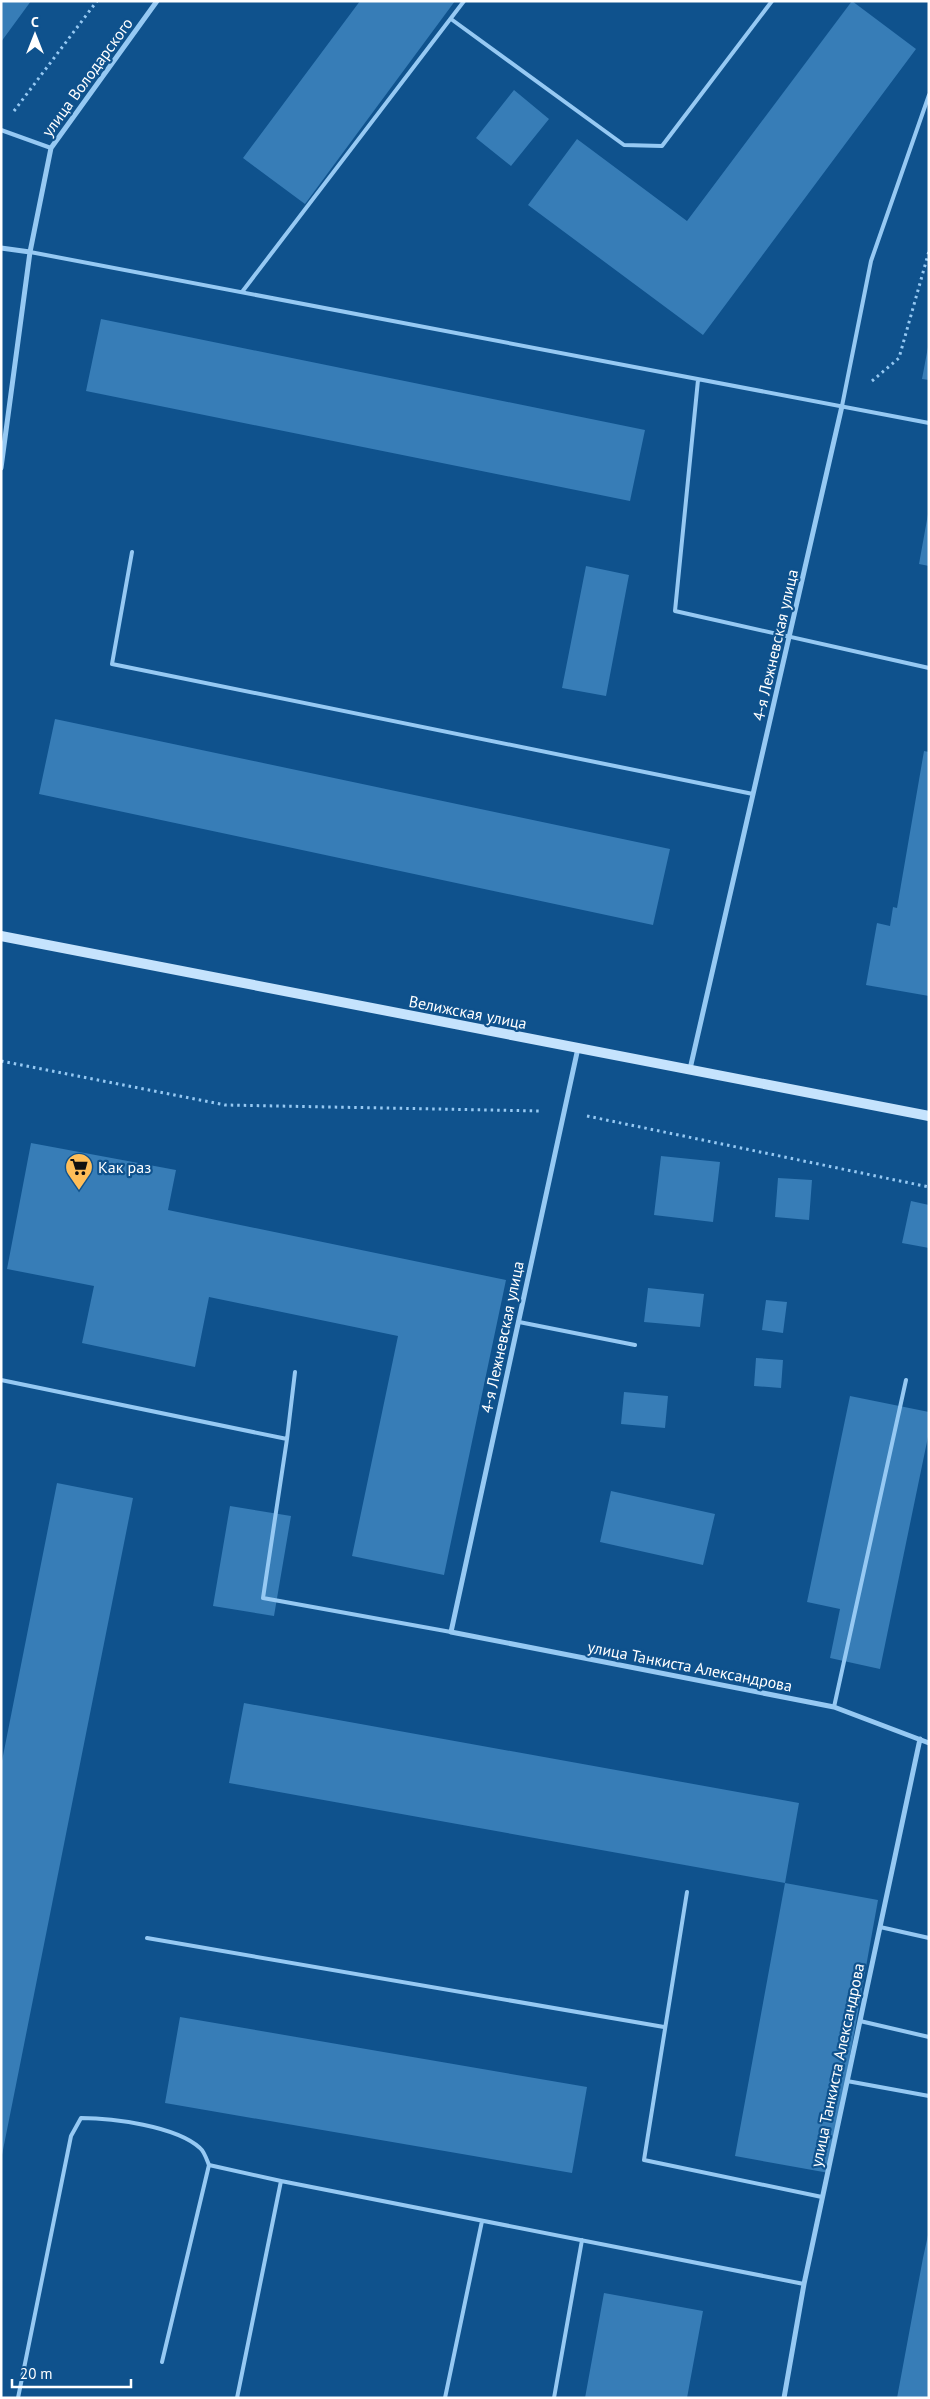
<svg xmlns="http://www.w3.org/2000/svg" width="930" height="2399" viewBox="0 0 930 2399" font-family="'PT Sans',sans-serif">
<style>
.building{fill:#377db7}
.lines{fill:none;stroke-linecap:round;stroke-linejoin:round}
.path{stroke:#96c9f3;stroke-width:3;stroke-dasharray:2.5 4;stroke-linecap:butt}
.service{stroke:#96c9f3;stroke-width:4}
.minor{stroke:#96c9f3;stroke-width:5}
.secondary{stroke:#c5e3fd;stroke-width:10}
.labels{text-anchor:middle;stroke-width:4.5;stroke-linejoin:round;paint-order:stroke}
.street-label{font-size:16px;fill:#fff;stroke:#0f528d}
.poi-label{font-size:16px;fill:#fff;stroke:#0f528d;text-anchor:start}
</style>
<rect width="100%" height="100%" fill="#0f528d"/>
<path class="building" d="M 1,1 L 31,1 L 1,42 Z
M 360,1 L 455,1 L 305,204 L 243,158 Z
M 852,1 L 916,49 L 703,335 L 528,205 L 577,139 L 687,221 Z
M 514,90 L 549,119 L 511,166 L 476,138 Z
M 101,319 L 645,430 L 630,501 L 86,391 Z
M 928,347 L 929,347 L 929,380 L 922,379 Z
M 928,514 L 929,514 L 929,566 L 919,564 Z
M 586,566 L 629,575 L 606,696 L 562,688 Z
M 55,719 L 670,849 L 653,925 L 39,794 Z
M 924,751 L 929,752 L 929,996 L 866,985 L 877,923 L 890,926 L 893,907 L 897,908 Z
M 31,1143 L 176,1170 L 168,1210 L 506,1280 L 444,1575 L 352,1556 L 398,1336 L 209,1297 L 195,1367 L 82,1343 L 94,1286 L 7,1269 Z
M 661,1156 L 720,1162 L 713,1222 L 654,1215 Z
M 778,1178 L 812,1180 L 809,1220 L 775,1217 Z
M 911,1201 L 929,1205 L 929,1248 L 902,1243 Z
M 648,1288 L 704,1294 L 700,1327 L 644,1322 Z
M 766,1300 L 787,1302 L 783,1333 L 762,1330 Z
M 756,1358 L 783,1360 L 781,1388 L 754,1386 Z
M 624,1392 L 668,1396 L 665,1428 L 621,1424 Z
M 850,1396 L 929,1412 L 929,1432 L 880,1669 L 830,1658 L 840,1609 L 807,1602 Z
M 57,1483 L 133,1498 L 2,2155 L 1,1766 Z
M 611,1491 L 715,1514 L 703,1565 L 600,1542 Z
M 230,1506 L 291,1516 L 274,1616 L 213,1606 Z
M 244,1703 L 799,1803 L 785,1883 L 229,1783 Z
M 785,1883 L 878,1900 L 829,2173 L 735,2156 Z
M 180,2017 L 587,2087 L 572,2173 L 165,2103 Z
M 928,2235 L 929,2398 L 897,2398 L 923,2258 Z
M 604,2293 L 703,2311 L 687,2398 L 585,2398 Z"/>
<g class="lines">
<path class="path" d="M 14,111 L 97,1
M 872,381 L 899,358 L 929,251
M 1,1061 L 225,1105 L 541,1111
M 587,1116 L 929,1187"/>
<path class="service" d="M 451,19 L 624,145 L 662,146 L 772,1
M 1,130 L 51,148
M 30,252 L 929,423
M 242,292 L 464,1
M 698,380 L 675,611 L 929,668
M 842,406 L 871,261 L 929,95
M 132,552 L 112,664 L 753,794
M 519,1322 L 635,1345
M 1,1380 L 287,1439 L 263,1598 L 451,1632
M 287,1439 L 295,1372
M 834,1707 L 906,1380
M 687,1892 L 644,2160 L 822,2197
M 880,1927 L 929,1938
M 147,1938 L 664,2027
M 860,2021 L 929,2037
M 847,2081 L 929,2096
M 209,2165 L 281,2181
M 18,2398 L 71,2136 L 81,2118 C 112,2118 176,2126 200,2148 C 204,2151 207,2160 209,2165 L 162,2362
M 237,2398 L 281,2181 L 804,2284
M 445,2398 L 482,2221
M 554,2398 L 582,2240"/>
<path class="minor" d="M 1,248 L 30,252
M 1,468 L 30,252 L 51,148 L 157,1
M 578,1048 L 451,1632 L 834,1707 L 929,1743
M 690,1069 L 842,406
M 784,2398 L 804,2284 L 920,1739"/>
<path class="secondary" d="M 1,936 L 929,1116"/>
</g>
<defs>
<symbol id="supermarket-pin" viewBox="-11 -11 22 30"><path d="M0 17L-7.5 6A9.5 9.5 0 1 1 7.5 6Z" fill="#ffbe58" stroke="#0f528d"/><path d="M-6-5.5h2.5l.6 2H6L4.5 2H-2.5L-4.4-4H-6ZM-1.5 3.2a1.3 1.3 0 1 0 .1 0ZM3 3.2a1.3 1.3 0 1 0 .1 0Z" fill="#111"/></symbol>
</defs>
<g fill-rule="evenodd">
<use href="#supermarket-pin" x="63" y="1151" width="32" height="43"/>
</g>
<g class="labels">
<g class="street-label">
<text transform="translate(87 77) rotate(-54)" y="6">улица Володарского</text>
<text transform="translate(775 645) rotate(-77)" y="6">4-я Лежневская улица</text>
<text transform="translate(468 1012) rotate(11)" y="6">Велижская улица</text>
<text transform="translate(502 1337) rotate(-78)" y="6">4-я Лежневская улица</text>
<text transform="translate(690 1666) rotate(11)" y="6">улица Танкиста Александрова</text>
<text transform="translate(837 2065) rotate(-78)" y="6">улица Танкиста Александрова</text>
</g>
<g class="poi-label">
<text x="98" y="1173">Как раз</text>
</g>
</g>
<rect width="930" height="2399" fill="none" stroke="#ffffff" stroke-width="5"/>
<g transform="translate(35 35)" stroke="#0f528d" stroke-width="4" paint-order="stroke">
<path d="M0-4L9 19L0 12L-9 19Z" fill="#ffffff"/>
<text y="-8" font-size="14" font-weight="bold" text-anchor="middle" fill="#ffffff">С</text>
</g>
<path d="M12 2379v8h119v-8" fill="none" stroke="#ffffff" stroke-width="2.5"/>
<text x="20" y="2379" font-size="15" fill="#ffffff" stroke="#0f528d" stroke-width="4" paint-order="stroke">20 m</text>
</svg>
